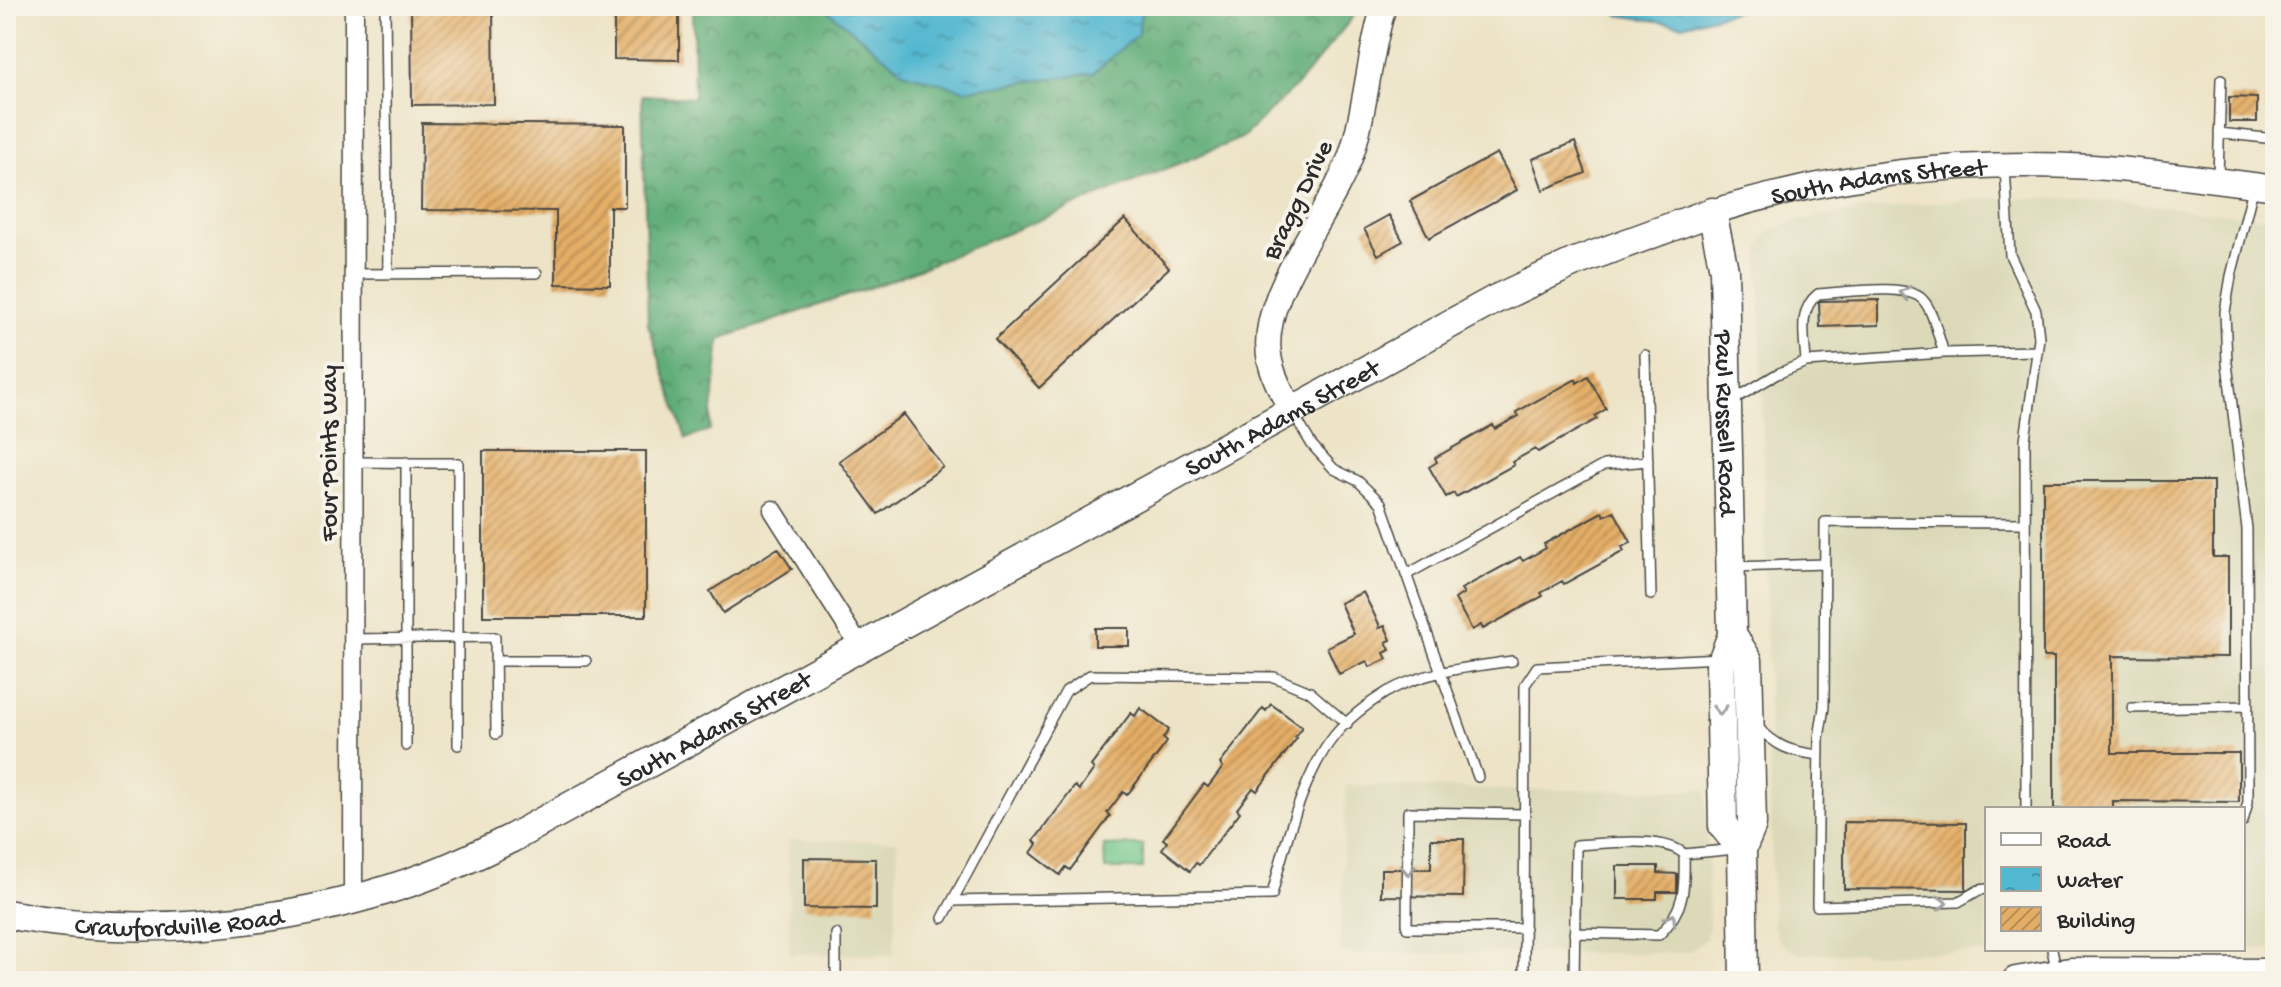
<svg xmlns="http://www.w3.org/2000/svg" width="2281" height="987" viewBox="0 0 2281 987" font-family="'Gochi Hand',sans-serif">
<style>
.built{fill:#dbd9b8;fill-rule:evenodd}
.forest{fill:url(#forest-crowns);stroke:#466c52;stroke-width:2}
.green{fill:#75c98c;stroke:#507a5c;stroke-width:2}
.water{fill:url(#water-ripples);stroke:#3e717e;stroke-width:2}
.building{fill:url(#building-hatch)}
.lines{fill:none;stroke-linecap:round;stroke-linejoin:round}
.lane-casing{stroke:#484742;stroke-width:12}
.street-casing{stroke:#484742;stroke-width:21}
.secondary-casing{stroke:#484742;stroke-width:27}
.primary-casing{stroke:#484742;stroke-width:31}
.lane{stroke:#fff;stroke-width:9}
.street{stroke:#fff;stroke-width:18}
.secondary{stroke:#fff;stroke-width:24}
.primary{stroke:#fff;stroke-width:28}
.oneway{stroke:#a0a0a0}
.labels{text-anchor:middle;stroke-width:8;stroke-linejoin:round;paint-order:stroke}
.street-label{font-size:26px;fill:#2b2b2b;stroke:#f7f3e8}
</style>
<defs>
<pattern id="forest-crowns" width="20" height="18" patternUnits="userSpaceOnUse" patternTransform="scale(2)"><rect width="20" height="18" fill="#60ad78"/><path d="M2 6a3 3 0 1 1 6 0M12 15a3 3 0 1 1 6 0" fill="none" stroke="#4f8d63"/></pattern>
<pattern id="water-ripples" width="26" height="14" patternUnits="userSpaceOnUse" patternTransform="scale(2)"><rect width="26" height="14" fill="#52b7d0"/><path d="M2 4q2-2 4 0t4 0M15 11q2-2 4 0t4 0" fill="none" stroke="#4495a9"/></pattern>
<pattern id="building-hatch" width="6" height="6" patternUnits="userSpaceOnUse" patternTransform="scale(2)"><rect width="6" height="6" fill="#e4ae66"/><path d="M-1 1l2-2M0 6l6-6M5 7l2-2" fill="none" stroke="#b98e54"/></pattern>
</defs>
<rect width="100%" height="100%" fill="#f7f3e8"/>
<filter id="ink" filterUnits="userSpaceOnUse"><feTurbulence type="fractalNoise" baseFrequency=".0125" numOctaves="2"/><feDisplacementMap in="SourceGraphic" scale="16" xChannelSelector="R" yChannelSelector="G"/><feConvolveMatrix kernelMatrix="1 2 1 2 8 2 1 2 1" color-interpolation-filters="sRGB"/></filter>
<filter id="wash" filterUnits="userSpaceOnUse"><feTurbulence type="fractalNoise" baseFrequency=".006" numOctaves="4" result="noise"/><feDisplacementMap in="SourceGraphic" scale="32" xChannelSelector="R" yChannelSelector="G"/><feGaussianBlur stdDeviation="1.8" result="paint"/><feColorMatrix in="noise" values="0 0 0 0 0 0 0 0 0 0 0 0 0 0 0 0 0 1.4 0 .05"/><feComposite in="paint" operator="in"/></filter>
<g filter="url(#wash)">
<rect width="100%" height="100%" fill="#ede4c7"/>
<path class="built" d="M 2052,198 L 2123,202 L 2274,219 L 2273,949 L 1800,954 L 1786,947 L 1777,937 L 1773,925 L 1759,248 L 1767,233 L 1788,223 L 1865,209 L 1979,199 ZM 1987,809 L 2243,809 L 2243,949 L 1987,949 Z
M 1346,785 L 1512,790 L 1706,790 L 1709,928 L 1705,939 L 1692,950 L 1682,953 L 1340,953 Z
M 789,840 L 898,841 L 894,955 L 789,954 Z"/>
<path class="forest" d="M 693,6 L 1359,6 L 1357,12 L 1300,82 L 1242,138 L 889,281 L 720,339 L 710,430 L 686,439 L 648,324 L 642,95 L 694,98 Z"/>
<path class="green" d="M 1143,845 L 1143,869 L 1105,869 L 1104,846 Z"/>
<path class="water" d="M 822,6 L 1142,6 L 1138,34 L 1093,73 L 965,90 L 905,73 Z
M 1612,6 L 1755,6 L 1683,25 L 1618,15 Z"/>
<g id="blocks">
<path class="building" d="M 411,6 L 493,6 L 494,104 L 412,105 Z
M 614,6 L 679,6 L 679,60 L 614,59 Z
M 2229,97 L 2257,98 L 2257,122 L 2229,122 Z
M 422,123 L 625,125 L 625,207 L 610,207 L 610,285 L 556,284 L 556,211 L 421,210 Z
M 1575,142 L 1586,173 L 1543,190 L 1532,159 Z
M 1497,153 L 1517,190 L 1429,238 L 1410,201 Z
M 1389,215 L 1403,241 L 1378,255 L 1364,229 Z
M 1125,219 L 1169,268 L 1039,388 L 995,339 Z
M 1879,300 L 1879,325 L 1820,327 L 1819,301 Z
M 1588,376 L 1606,409 L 1595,416 L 1597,419 L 1538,452 L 1535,449 L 1512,462 L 1514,465 L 1456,497 L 1454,493 L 1446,497 L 1429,467 L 1437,462 L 1435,458 L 1493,425 L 1495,429 L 1519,416 L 1516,412 L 1576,379 L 1577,383 Z
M 904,414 L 943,467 L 878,514 L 839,461 Z
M 483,451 L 646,451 L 646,616 L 483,616 Z
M 2043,481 L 2213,481 L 2213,557 L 2228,557 L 2228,657 L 2112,656 L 2112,753 L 2239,753 L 2239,802 L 2113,801 L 2113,809 L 2054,809 L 2054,657 L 2043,657 Z
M 1614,511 L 1631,542 L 1622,547 L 1624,551 L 1564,584 L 1562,581 L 1541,593 L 1543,596 L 1483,629 L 1481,625 L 1472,630 L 1455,599 L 1464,593 L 1461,589 L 1520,557 L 1523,561 L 1546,548 L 1544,544 L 1602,512 L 1604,516 Z
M 778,548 L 792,569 L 723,613 L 710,591 Z
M 1363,592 L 1379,624 L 1379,628 L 1385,626 L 1391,640 L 1386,642 L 1390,650 L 1384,653 L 1387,659 L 1370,667 L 1367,661 L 1339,674 L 1327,647 L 1354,634 L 1340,603 Z
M 1095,628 L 1129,628 L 1129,646 L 1095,646 Z
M 1271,704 L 1302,727 L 1295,737 L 1297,738 L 1257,791 L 1253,788 L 1237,809 L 1240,812 L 1199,865 L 1196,863 L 1190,871 L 1162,849 L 1167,842 L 1163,839 L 1204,784 L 1208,787 L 1223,767 L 1220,764 L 1263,708 L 1266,711 Z
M 1140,708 L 1169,730 L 1163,738 L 1167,742 L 1127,795 L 1123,792 L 1107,813 L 1110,816 L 1070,870 L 1066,867 L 1060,875 L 1031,853 L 1037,844 L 1034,841 L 1075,786 L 1079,790 L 1094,769 L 1091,766 L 1131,713 L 1135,716 Z
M 1844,822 L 1966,823 L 1966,890 L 1844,889 Z
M 1431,839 L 1464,839 L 1463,897 L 1381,896 L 1381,869 L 1431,869 Z
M 804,858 L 876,859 L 876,909 L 804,908 Z
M 1617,866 L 1658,866 L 1658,873 L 1677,874 L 1677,892 L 1657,892 L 1657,899 L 1617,899 Z"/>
</g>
</g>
<g filter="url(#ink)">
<use href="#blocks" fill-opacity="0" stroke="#484742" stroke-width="2"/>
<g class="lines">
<defs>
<path id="lane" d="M 385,6 L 388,274
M 2219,133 L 2275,139
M 2005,167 L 2010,255 L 2036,311 L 2039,338 L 2025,440 L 2026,809
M 2218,177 L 2221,79
M 354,274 L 537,273
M 1645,355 L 1651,595
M 1806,362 C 1805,339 1797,310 1818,294 C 1841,293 1908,282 1923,300 C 1934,312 1938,337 1944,353
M 1733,400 L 1777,374 L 1806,362 L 1944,353 L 2037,351
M 1294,415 L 1312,445 L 1334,469 L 1358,481 L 1381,503 L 1478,777
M 354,462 L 458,463 L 458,745
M 406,462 L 406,746
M 1734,567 L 1825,564
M 1406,575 L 1604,465 L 1648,461
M 352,639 L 495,637 L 496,734
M 496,661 L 586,661
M 2132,708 L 2248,706
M 1755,725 C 1778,747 1787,751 1819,755
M 2243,821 L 2248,802 L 2247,529 L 2227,363 L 2225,312 L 2231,276 L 2253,189
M 1987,889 L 1979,890 L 1958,902 L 1817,906 L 1819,738 L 1824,707 L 1825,522 L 2025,523
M 953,901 L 1272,895 C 1283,849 1304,772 1335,735 C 1348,719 1369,703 1387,692 C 1424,671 1471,667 1512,661
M 943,918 L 1066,691 L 1090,675 L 1274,677 L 1310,692 L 1347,724
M 1525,928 L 1407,928 L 1408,812 L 1525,814
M 1574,933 L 1659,935 C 1685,909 1685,889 1684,854
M 836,934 L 836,981
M 2052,949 L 2056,969
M 1524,981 L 1525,685 L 1537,667 L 1720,658
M 1574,981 L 1576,845 C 1604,844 1663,835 1684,854 L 1736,849"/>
<path id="street" d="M 773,510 L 860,647
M 353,899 L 354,6"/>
<g id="secondary">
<path id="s1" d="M 1712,212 C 1834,174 1965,159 2092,167 C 2154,171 2214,180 2275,188"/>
<path d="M 1292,411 C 1283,395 1274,379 1270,361 C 1255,295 1334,213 1353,149 C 1367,102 1369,53 1384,6"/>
</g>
<g id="primary">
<path d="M 1732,635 L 1748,660 L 1752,825 L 1742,849 L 1744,981"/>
<path id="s2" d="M 6,914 C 135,939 287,925 411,882 C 446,870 479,854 512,838 L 1494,300 L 1575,262 L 1712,212 L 1724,270 L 1732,635 L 1720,666 L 1723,826 L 1742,849"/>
<path d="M 2016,981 L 2070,972 L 2275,973"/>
</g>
</defs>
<use href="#lane" class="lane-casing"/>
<use href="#street" class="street-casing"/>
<use href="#secondary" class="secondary-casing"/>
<use href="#primary" class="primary-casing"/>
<use href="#lane" class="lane"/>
<use href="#street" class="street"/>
<use href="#secondary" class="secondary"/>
<use href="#primary" class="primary"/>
</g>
<defs><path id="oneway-chevron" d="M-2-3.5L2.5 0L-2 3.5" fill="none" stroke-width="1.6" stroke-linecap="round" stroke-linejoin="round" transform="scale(2)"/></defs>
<g class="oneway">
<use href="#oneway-chevron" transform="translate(1905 293) rotate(-171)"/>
<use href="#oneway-chevron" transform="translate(1720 710) rotate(89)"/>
<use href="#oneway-chevron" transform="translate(1408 870) rotate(91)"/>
<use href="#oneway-chevron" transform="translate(1942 903) rotate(-1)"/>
<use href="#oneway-chevron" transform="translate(1671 919) rotate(-58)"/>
</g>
</g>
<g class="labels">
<g class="street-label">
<text dy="9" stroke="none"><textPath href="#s1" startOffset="170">South Adams Street</textPath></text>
<text transform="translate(1296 199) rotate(-64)" y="9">Bragg Drive</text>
<text dy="9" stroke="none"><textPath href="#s2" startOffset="1398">South Adams Street</textPath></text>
<text dy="9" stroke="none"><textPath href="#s2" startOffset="2088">Paul Russell Road</textPath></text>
<text transform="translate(327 453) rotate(-90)" y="9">Four Points Way</text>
<text dy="9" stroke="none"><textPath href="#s2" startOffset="750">South Adams Street</textPath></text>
<text dy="9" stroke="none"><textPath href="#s2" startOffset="174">Crawfordville Road</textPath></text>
</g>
</g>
<rect width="2281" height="987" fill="none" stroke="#f7f3e8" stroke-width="32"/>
<rect x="1985" y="807" width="260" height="144" fill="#f7f3e8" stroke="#a5a39c" stroke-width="2"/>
<rect x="2001" y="833" width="40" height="12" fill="#ffffff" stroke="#a5a39c" stroke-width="2"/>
<text x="2057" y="847" font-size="24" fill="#2b2b2b">Road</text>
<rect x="2001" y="867" width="40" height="24" fill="url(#water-ripples)" stroke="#a5a39c" stroke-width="2"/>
<text x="2057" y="887" font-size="24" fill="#2b2b2b">Water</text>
<rect x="2001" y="907" width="40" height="24" fill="url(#building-hatch)" stroke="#a5a39c" stroke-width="2"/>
<text x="2057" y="927" font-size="24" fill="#2b2b2b">Building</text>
</svg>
